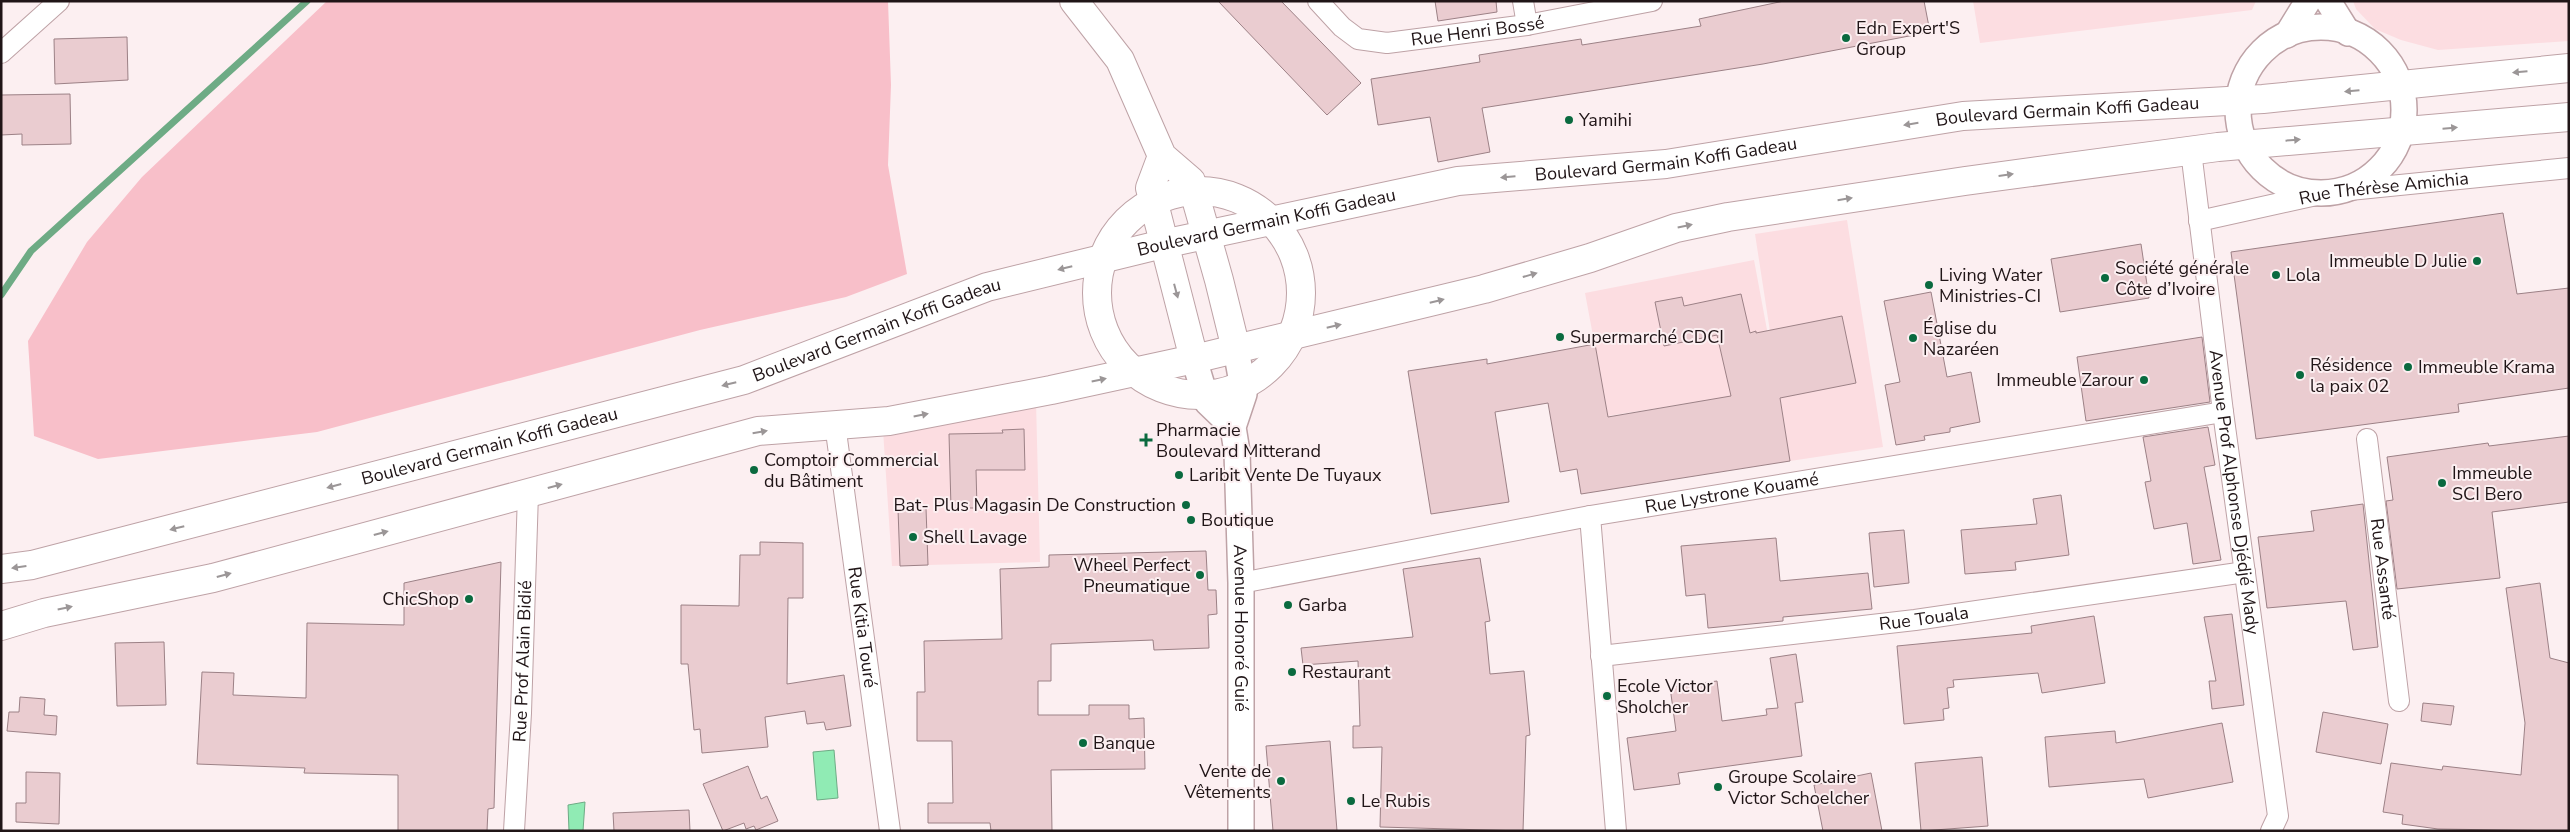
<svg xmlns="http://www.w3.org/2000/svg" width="2570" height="832" viewBox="0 0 2570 832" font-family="'Nunito Sans',sans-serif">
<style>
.built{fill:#fcdde1}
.green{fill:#f8bfc9}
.water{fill:#90ebb4;stroke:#6eab85}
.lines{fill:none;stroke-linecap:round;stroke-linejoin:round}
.stream{stroke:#6eab85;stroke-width:7}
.building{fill:#eaccd0;stroke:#9c8186}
.minor-casing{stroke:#bea2a6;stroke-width:22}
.tertiary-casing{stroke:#bea2a6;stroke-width:28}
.secondary-casing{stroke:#bea2a6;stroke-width:30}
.primary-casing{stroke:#bea2a6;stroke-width:30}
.minor{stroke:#fff;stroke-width:20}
.tertiary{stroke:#fff;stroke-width:25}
.secondary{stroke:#fff;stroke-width:28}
.primary{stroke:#fff;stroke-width:28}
.oneway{fill:#9b9697}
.poi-dot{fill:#0a6a3f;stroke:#fceff1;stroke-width:2}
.labels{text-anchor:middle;stroke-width:4;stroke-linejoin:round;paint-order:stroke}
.poi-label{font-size:18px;fill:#201517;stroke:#fceff1;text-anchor:start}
.street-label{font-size:18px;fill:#201517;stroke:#fceff1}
</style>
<rect width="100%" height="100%" fill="#fceff1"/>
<path class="built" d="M 1973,1 L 2256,1 L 2252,10 L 1980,43 Z
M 2353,1 L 2569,1 L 2569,41 L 2438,50 L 2401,40 L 2375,29 L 2356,9 Z
M 1847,220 L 1883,447 L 1790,461 L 1755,234 Z
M 1754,260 L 1778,389 L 1608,416 L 1585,293 Z
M 1036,401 L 1040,562 L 892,566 L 883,430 Z"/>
<path class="green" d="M 327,1 L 888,1 L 891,85 L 888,165 L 907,274 L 846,297 L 700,330 L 317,432 L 98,459 L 34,436 L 28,341 L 87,242 L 142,177 Z"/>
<path class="water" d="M 834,750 L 838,798 L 817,800 L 813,752 Z
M 585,802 L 583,831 L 569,831 L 568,805 Z"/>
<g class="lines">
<path class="stream" d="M 1,295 L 31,251 L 307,1"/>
</g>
<path class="building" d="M 1218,1 L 1281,1 L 1361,83 L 1327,115 Z
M 1435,1 L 1496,1 L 1497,12 L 1438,21 Z
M 1784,1 L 1924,1 L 1930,32 L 1763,64 L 1482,108 L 1490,152 L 1438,162 L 1430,117 L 1378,125 L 1371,79 L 1480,62 L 1479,55 L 1581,39 L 1582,45 L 1701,26 L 1699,19 Z
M 127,37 L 128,80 L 55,84 L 54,39 Z
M 70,94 L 71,144 L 22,145 L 22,134 L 1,135 L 1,95 Z
M 2503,213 L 2517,294 L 2569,288 L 2569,388 L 2458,404 L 2459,412 L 2256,439 L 2231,252 Z
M 2141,244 L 2149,298 L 2060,312 L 2051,259 Z
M 1931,292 L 1947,377 L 1971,372 L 1980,422 L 1950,428 L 1950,432 L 1924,436 L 1925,440 L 1896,445 L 1885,385 L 1900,382 L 1884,301 Z
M 1741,294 L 1750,333 L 1756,331 L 1756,333 L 1842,316 L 1856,383 L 1780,398 L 1790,461 L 1581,494 L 1577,469 L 1560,472 L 1548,403 L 1495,412 L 1509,502 L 1431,514 L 1408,371 L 1487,359 L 1487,364 L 1595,344 L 1608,417 L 1731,396 L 1717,335 L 1664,346 L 1655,302 L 1682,297 L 1684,306 Z
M 2202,337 L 2210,402 L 2086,421 L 2077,357 Z
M 2208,427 L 2215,465 L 2204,467 L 2221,560 L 2193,564 L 2187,523 L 2154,529 L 2145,482 L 2151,481 L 2143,437 Z
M 1024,429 L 1025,470 L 976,470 L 977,508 L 951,508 L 949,434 L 1003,433 L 1002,430 Z
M 2569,436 L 2569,502 L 2492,512 L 2500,578 L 2397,589 L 2386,501 L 2393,500 L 2387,457 L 2488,443 L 2489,446 Z
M 2061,495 L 2069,555 L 2015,562 L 2016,570 L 1965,574 L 1961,530 L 2037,524 L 2033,499 Z
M 2363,504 L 2378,647 L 2353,650 L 2346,601 L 2267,608 L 2258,537 L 2314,531 L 2311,511 Z
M 926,508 L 928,565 L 900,566 L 898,509 Z
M 1904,530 L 1909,583 L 1874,587 L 1869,533 Z
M 1776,538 L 1780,581 L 1868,573 L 1872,609 L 1783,617 L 1783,621 L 1708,628 L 1705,594 L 1686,596 L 1681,546 Z
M 760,542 L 803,543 L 803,598 L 788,598 L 787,684 L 844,675 L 851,726 L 826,730 L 824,722 L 807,724 L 805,711 L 765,717 L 768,747 L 702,753 L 700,729 L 694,730 L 688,664 L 681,664 L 681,605 L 739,606 L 740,555 L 760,555 Z
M 1206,551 L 1208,590 L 1216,590 L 1217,614 L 1208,615 L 1209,648 L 1154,650 L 1153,640 L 1051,644 L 1051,681 L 1038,681 L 1038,715 L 1089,715 L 1089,705 L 1129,705 L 1129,719 L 1144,718 L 1145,769 L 1051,770 L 1052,831 L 991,831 L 990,823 L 928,823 L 928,803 L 953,803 L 952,741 L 917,741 L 917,692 L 925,692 L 924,641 L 1002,639 L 1000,569 L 1049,567 L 1049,555 Z
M 1480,558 L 1490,621 L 1485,622 L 1490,674 L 1524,671 L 1530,735 L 1526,736 L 1523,831 L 1380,827 L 1382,747 L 1353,748 L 1353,726 L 1360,726 L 1358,661 L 1303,665 L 1301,648 L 1413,637 L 1403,569 Z
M 501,562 L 494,808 L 488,809 L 487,831 L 398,831 L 398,775 L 304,773 L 305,768 L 197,764 L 202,672 L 234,673 L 233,695 L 306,698 L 307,623 L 404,625 L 404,583 Z
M 2540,583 L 2550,658 L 2569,663 L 2569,831 L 2438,829 L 2402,824 L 2403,815 L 2383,812 L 2391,763 L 2442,770 L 2443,766 L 2521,775 L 2525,723 L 2506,588 Z
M 2232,614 L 2244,705 L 2212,709 L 2209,681 L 2216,681 L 2204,617 Z
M 2094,616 L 2105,683 L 2042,693 L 2038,673 L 1953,680 L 1954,687 L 1947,688 L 1949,708 L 1943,709 L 1944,720 L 1904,724 L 1897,646 L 2032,633 L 2031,626 Z
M 164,642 L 166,705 L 117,706 L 115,643 Z
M 1796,654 L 1803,702 L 1795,703 L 1802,756 L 1678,773 L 1680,784 L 1634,790 L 1627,738 L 1676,731 L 1670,687 L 1717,681 L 1722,721 L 1767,715 L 1766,709 L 1778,708 L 1770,658 Z
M 20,697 L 45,699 L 44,715 L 57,716 L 56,735 L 7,731 L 9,712 L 19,712 Z
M 2423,703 L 2454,706 L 2451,725 L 2421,721 Z
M 2323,712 L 2388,724 L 2381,764 L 2316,752 Z
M 2222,723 L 2233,782 L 2148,798 L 2144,779 L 2049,787 L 2045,737 L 2115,731 L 2116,743 Z
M 1330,741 L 1337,831 L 1273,831 L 1266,746 Z
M 1982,757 L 1988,826 L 1921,831 L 1915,763 Z
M 748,766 L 761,799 L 767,796 L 778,821 L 756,830 L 754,826 L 746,829 L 744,823 L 723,831 L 703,784 Z
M 26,772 L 60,773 L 59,824 L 16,822 L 16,803 L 26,803 Z
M 1871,773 L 1882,831 L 1823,831 L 1814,785 Z
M 689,810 L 690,831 L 614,831 L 613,813 Z"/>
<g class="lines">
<defs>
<g id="minor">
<path id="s1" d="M 1318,1 L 1342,27 L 1358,39 L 1387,43 L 1527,25 L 1652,1"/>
<path d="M 1523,1 L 1527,25"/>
<path d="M 1,53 L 59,1"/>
<path id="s2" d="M 2191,151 L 2223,412 L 2278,816 L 2271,831"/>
<path id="s3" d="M 2199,221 L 2330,192 L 2569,168"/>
<path id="s4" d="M 835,424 L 890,831"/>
<path id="s5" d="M 2367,439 L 2399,701"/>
<path d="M 1590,516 L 1616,831"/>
<path id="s6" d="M 1241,583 L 1590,516 L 2223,412"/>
<path id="s7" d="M 1601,656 L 1915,620 L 2245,572"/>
<path id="s8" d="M 514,831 L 521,713 L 528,493"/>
</g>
<g id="tertiary">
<path d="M 2328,1 L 2348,33"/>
<circle cx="2321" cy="110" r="83"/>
<path d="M 2287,35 L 2308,1"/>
<path id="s9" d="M 1236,349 L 1244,394 L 1233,427 L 1237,452 L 1241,583 L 1241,831"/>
<path d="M 1194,359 L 1207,402 L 1233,427"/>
</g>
<path id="secondary" d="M 1074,1 L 1120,60 L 1162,156 L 1191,181 L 1219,280 L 1236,349
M 1162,156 L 1150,188 L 1194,359"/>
<g id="primary">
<circle cx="1199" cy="293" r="102"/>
<path id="s10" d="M 1,569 L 32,565 L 744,380 L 987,287 L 1163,244 L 1458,181 L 1666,164 L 1963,116 L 2263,99 L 2569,68"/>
<path d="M 1,626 L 44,613 L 213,578 L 758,431 L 889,421 L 1051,390 L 1194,359 L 1484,289 L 1590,258 L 1676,228 L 1728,217 L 1965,181 L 2218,147 L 2569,117"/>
</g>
</defs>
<use href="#minor" class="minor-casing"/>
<use href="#tertiary" class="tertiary-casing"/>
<use href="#secondary" class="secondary-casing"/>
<use href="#primary" class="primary-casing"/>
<use href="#minor" class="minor"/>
<use href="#tertiary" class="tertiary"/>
<use href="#secondary" class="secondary"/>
<use href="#primary" class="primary"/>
</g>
<defs><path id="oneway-solid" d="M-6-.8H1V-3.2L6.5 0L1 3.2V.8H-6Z" transform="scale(1.25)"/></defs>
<g class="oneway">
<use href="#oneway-solid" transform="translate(2520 72) rotate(175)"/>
<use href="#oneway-solid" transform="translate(2352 91) rotate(175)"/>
<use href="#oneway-solid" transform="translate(1911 124) rotate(171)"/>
<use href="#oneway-solid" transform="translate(2450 128) rotate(-5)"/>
<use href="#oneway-solid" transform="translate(2293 140) rotate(-5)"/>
<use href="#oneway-solid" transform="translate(2006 175) rotate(-8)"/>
<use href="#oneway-solid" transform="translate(1508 177) rotate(175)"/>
<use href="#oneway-solid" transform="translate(1845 199) rotate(-9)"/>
<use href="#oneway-solid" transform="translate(1685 226) rotate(-12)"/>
<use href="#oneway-solid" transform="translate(1065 268) rotate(166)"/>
<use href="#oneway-solid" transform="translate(1530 275) rotate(-16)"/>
<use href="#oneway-solid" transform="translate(1176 291) rotate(75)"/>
<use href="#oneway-solid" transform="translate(1437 301) rotate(-14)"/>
<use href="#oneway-solid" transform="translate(1334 326) rotate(-13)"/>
<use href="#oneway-solid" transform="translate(1099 380) rotate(-12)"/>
<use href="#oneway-solid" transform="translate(729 384) rotate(166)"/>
<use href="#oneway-solid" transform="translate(921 415) rotate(-11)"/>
<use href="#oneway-solid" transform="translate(760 432) rotate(-10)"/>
<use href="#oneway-solid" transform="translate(334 486) rotate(165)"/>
<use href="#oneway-solid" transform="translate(555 486) rotate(-15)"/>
<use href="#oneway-solid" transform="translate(177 528) rotate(166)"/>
<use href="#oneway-solid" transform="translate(381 533) rotate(-15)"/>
<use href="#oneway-solid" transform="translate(19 567) rotate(172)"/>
<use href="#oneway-solid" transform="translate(224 575) rotate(-15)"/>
<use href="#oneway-solid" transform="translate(65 608) rotate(-12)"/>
</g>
<g class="poi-dot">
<circle cx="1846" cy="38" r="5"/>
<circle cx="1569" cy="120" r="5"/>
<circle cx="2477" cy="261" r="5"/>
<circle cx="2276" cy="275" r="5"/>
<circle cx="2105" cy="278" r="5"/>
<circle cx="1929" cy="285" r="5"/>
<circle cx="1560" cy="337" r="5"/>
<circle cx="1913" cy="338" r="5"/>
<circle cx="2408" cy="367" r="5"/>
<circle cx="2300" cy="375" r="5"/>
<circle cx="2144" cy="380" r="5"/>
<path d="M1143.5 432.5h5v5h5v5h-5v5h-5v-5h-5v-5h5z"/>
<circle cx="754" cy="470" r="5"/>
<circle cx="1179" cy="475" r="5"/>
<circle cx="2442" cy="483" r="5"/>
<circle cx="1186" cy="505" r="5"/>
<circle cx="1191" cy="520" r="5"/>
<circle cx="913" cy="537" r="5"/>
<circle cx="1200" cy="575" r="5"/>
<circle cx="469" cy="599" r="5"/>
<circle cx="1288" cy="605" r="5"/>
<circle cx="1292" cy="672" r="5"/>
<circle cx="1607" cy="696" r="5"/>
<circle cx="1083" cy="743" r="5"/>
<circle cx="1281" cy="781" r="5"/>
<circle cx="1718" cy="787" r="5"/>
<circle cx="1351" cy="801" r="5"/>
</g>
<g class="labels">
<g class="poi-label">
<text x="1856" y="34">Edn Expert'S<tspan x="1856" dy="21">Group</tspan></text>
<text x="1579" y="126">Yamihi</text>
<text x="2467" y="267" text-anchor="end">Immeuble D Julie</text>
<text x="2115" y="274">Société générale<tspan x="2115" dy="21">Côte d’Ivoire</tspan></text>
<text x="1939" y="281">Living Water<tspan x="1939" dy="21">Ministries-CI</tspan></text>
<text x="2286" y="281">Lola</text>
<text x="1923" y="334">Église du<tspan x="1923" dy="21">Nazaréen</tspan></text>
<text x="1570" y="343">Supermarché CDCI</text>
<text x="2310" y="371">Résidence<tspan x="2310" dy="21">la paix 02</tspan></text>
<text x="2418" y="373">Immeuble Krama</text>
<text x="2134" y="386" text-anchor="end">Immeuble Zarour</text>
<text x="1156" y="436">Pharmacie<tspan x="1156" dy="21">Boulevard Mitterand</tspan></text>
<text x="764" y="466">Comptoir Commercial<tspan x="764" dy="21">du Bâtiment</tspan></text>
<text x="2452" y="479">Immeuble<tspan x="2452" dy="21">SCI Bero</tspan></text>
<text x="1189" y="481">Laribit Vente De Tuyaux</text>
<text x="1176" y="511" text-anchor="end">Bat- Plus Magasin De Construction</text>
<text x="1201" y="526">Boutique</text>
<text x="923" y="543">Shell Lavage</text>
<text x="1190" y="571" text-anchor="end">Wheel Perfect<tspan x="1190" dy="21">Pneumatique</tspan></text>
<text x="459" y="605" text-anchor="end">ChicShop</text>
<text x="1298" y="611">Garba</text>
<text x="1302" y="678">Restaurant</text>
<text x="1617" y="692">Ecole Victor<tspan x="1617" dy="21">Sholcher</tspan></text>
<text x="1093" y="749">Banque</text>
<text x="1271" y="777" text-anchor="end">Vente de<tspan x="1271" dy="21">Vêtements</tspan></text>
<text x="1728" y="783">Groupe Scolaire<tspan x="1728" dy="21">Victor Schoelcher</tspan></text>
<text x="1361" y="807">Le Rubis</text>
</g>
<g class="street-label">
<text dy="6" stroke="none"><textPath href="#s1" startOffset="176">Rue Henri Bossé</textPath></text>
<text dy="6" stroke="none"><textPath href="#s10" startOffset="2124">Boulevard Germain Koffi Gadeau</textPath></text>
<text dy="6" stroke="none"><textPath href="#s10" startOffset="1719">Boulevard Germain Koffi Gadeau</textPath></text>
<text dy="6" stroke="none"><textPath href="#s3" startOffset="188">Rue Thérèse Amichia</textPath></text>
<text dy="6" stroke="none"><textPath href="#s10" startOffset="1314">Boulevard Germain Koffi Gadeau</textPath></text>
<text dy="6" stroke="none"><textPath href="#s10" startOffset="909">Boulevard Germain Koffi Gadeau</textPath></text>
<text dy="6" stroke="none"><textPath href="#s10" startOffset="504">Boulevard Germain Koffi Gadeau</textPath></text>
<text dy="6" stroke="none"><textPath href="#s2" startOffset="344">Avenue Prof Alphonse Djédjé Mady</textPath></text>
<text dy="6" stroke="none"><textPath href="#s6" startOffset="499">Rue Lystrone Kouamé</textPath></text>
<text dy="6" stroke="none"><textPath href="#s5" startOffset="131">Rue Assanté</textPath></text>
<text dy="6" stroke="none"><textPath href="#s7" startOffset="325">Rue Touala</textPath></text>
<text dy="6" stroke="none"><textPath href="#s4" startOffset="205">Rue Kitia Touré</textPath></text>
<text dy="6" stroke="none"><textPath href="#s9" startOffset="282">Avenue Honoré Guié</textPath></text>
<text dy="6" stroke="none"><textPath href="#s8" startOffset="170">Rue Prof Alain Bidié</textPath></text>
</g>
</g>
<rect width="2570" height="832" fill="none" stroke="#201517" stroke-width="5"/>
</svg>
